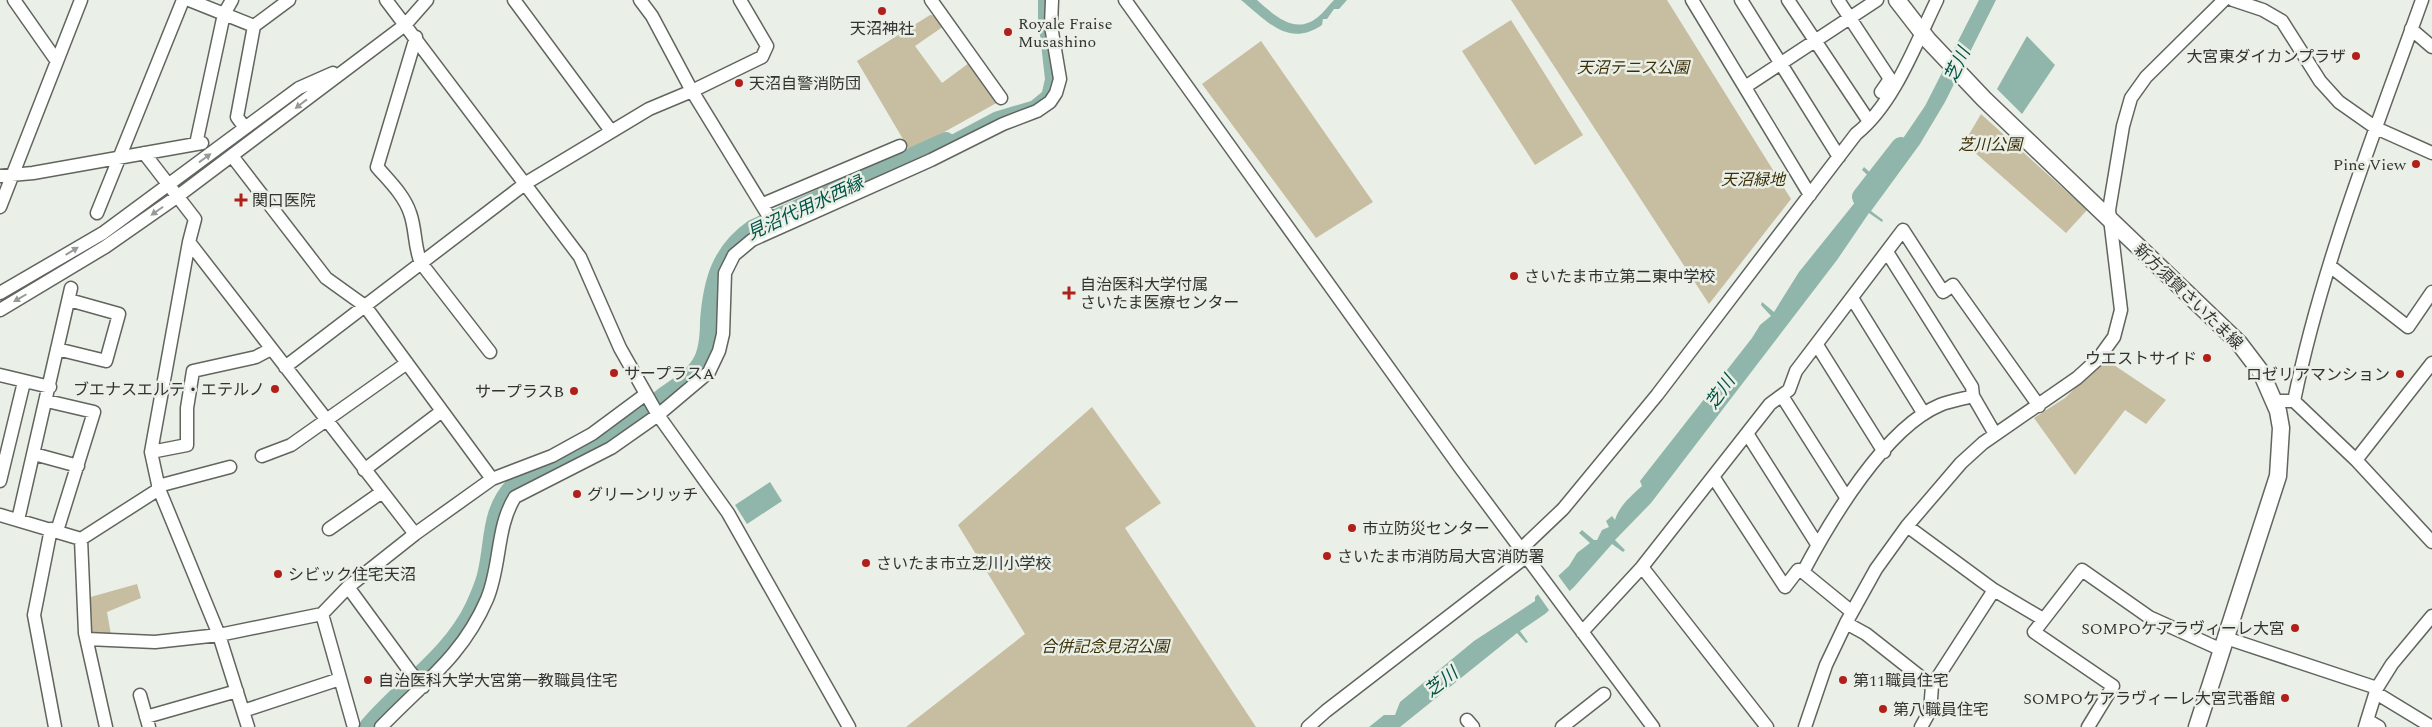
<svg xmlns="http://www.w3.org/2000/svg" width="2432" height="727" viewBox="0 0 2432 727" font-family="Spectral,'Noto Sans JP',serif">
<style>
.green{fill:#c7bda0}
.water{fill:#90b6ab}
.pier{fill:#eaefe7}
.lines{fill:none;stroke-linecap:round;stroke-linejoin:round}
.river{stroke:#90b6ab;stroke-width:20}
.minor-casing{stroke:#60655e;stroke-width:15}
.major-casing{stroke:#60655e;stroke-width:19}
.minor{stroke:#fff;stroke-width:12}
.major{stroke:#fff;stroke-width:16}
.oneway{fill:#989a98}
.poi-dot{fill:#b01f1a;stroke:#eaefe7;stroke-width:2}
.labels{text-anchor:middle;stroke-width:5;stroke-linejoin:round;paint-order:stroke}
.poi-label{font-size:16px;fill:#323431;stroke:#eaefe7;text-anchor:start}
.park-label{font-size:16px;font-style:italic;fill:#3b2f05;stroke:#eaefe7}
.street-label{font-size:16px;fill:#323431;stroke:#eaefe7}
.water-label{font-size:18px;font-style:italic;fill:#025446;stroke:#eaefe7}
</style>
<rect width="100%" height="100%" fill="#eaefe7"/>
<path class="green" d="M 1511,0 L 1667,0 L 1791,199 L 1709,304 Z
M 930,15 L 937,16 L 944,26 L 915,46 L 942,83 L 969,63 L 1000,101 L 910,151 L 857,61 Z
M 1511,20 L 1583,135 L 1535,165 L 1462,51 Z
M 1261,41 L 1373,202 L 1316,238 L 1202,84 Z
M 1981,114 L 2087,210 L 2066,233 L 1964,143 Z
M 2105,359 L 2166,400 L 2146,424 L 2125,410 L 2075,475 L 2034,418 L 2065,398 Z
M 1092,407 L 1161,503 L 1125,528 L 1256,727 L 906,727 L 1025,634 L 958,525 Z
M 137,584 L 141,598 L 107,612 L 111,635 L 89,634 L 87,598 Z"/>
<path class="water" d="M 1038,0 L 1047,0 L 1054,77 L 1051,91 L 1043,103 L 925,159 L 921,151 L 994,112 L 1031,101 L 1042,92 L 1045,79 L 1038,18 Z
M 1241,0 L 1257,0 C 1274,15 1295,36 1318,17 C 1324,12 1329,5 1334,0 L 1347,0 L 1339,9 L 1334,9 L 1327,19 L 1323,19 L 1322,25 C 1288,48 1267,21 1241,0 Z
M 1979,0 L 1996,0 L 1945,102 L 1920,144 L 1871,211 L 1883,220 L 1882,222 L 1869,213 L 1837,260 L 1651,503 L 1615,540 L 1625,550 L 1623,552 L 1612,544 L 1574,587 L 1545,614 L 1520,631 L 1528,642 L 1526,643 L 1517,633 L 1400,727 L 1369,727 L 1384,715 L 1395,715 L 1400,702 L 1474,641 L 1535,601 L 1535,597 L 1569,566 L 1577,553 L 1590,543 L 1579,533 L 1582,530 L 1594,540 L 1597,540 L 1602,530 L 1609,527 L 1606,521 L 1612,516 L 1615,520 C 1619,506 1631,496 1642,486 L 1640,481 L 1752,338 L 1760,325 L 1771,316 L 1761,305 L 1762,302 L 1774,312 L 1799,272 L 1873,180 L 1862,170 L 1864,167 L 1875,177 L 1884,173 L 1887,162 L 1925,106 Z
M 2027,36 L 2055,65 L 2022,114 L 1997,89 Z
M 770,482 L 782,501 L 747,524 L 735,505 Z"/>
<path class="pier" d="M 1557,574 L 1571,593 L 1551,613 L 1537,593 Z"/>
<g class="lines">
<path class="river" d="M 1862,197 L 1901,147
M 369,727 C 403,687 452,656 475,607 C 480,596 486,583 488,571 C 495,539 491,511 515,486 C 542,473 569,463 595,449 C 620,436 642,416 664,397 C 677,388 693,378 701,365 C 709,353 710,334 710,321 C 713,282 721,252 754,229 L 946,142"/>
<defs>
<path id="minor" d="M 14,0 L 56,60
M 189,0 L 254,26
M 386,0 L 580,257 L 620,348 L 658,415 L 728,513 L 849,727
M 514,0 L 611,131
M 640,0 L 652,16 L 692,91 L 776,228
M 931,0 L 1001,98
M 1125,0 L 1459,466 L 1653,727
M 1692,0 L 1810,195
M 1741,0 L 1839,157
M 1788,0 L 1866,117
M 1838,0 L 1890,79 L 1881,92
M 2233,0 L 2263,10 L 2282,21 L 2320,81 L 2339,102 L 2376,128 L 2432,153
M 2411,29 L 2432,47
M 416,37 L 377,167 C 389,181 404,195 410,213 C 416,229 414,247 421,263 L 490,352
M 1745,87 L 1877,0
M 245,128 L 237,117 L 254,26 L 289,0
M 196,144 L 224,14 L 232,0
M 144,153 L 195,219 L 189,242 L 151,452 L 159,489 L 219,635 L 248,727
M 232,156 L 326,278 L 365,306 L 492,479
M 0,176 L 33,173 L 202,143
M 763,204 L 900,146
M 0,207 L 81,0
M 97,213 L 183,0
M 189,242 L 415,534
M 1887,252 L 1972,387 L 1973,396 L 1995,434
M 2330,266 L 2408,327 L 2432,292
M 0,293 L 103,233 L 299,88 L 333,73
M 1852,298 L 1924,414
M 0,310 L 105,247 L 178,196 L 405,25 L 427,0
M 1817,345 L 1884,452
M 57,349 L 106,361 L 119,314 L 69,300
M 285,367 L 526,183 L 649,109 L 692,91 L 762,57 L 767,46 L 740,0
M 0,375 L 50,387
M 1782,396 L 1846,497
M 47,401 L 94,412 L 57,531
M 2275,401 L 2294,401 L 2356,460 L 2432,542
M 2294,401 C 2322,264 2375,132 2422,0
M 1748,435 L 1817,544
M 151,452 L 187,445 L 187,408 L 193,371 L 256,357 L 271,349
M 34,454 L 78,466
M 262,456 L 291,445 L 407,363
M 2356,460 L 2432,363
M 364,470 L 442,411
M 1714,478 L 1785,587 L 1798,570 L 1803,571
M 0,481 L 24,382
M 158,486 L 230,467
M 0,515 L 81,539 L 159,489
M 18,520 L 71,288
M 1907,526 L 1994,590 L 2043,619
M 51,529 L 34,615 L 55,727
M 329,529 L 382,492
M 81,539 L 85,633 L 106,727
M 1522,548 L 1563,509 L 1657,395 L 1856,134 C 1894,104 1916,43 1937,0
M 1642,567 L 1767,727
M 348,587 L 411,673 L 423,687
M 1852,612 L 1803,572 C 1830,521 1885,428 1940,405 C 1950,401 1962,399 1973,396
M 322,614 L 353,724
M 1846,623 L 1866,634 L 1932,686 L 1930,711 L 1921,727
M 1582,632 L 1642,567 L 1770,404 L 1789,390 L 1796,371 L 1903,230 L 1943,292 L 1953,285 L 2039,406
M 2226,638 L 2377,688 L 2392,664 L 2432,616
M 87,639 L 155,642 L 219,635 L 322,614 L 348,587 L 415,534 L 492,479 L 552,456 L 592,434 L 646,394
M 1932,686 L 1994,590
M 2376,693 L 2432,727
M 140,695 L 149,727
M 243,711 L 340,679
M 146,717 L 237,691
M 1467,720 L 1473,727
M 2367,720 L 2379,727
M 381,727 C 423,683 462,657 487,599 C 501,566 496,527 515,497 L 611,448 L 658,415 L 709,372 L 719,351 L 723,334 L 725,273 L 734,255 L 752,240 L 931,160 L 1003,124 L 1037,111 L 1050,102 L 1056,93 L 1060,79 L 1051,26 L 1052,0
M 1308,727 L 1326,711 L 1527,556
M 1562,727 L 1604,694
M 1805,727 L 1826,665 L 1846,623 L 1876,569 L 1907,526 L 1961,463 L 1983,443 L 2077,378 L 2098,359 L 2114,337 L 2121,310 L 2109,210 L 2123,126 L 2131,98 L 2146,77 L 2224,0
M 2088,727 L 2113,686 L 2034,632 L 2082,570 L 2149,617 L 2222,650
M 2365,727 L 2377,688"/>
<path id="major" d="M 1897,0 L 1928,40 L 1984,99 L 2239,343 L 2261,372 L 2278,411 L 2281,428 L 2278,476 L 2197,727"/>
</defs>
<use href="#minor" class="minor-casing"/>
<use href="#major" class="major-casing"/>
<use href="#minor" class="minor"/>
<use href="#major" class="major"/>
</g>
<defs><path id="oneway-solid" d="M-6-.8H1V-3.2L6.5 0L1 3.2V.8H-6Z" transform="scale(1.25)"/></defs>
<g class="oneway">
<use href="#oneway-solid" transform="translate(301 104) rotate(142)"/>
<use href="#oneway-solid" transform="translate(205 158) rotate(-36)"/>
<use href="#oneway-solid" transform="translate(157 211) rotate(145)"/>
<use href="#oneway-solid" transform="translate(72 251) rotate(-31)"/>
<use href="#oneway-solid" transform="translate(20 298) rotate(150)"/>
</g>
<g class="poi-dot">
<circle cx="882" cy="11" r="5"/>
<circle cx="1008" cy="32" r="5"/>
<circle cx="2356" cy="56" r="5"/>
<circle cx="739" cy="83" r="5"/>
<circle cx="2416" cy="164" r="5"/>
<path d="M238.5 192.5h5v5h5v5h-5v5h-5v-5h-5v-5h5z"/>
<circle cx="1514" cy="276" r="5"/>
<path d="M1066.5 285.5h5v5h5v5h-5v5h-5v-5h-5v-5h5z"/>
<circle cx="2207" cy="358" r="5"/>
<circle cx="614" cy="373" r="5"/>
<circle cx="2400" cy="374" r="5"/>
<circle cx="275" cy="389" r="5"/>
<circle cx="574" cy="391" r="5"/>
<circle cx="577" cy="494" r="5"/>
<circle cx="1352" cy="528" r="5"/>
<circle cx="1327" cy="556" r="5"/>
<circle cx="866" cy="563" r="5"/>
<circle cx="278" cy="574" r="5"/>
<circle cx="2295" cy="628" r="5"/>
<circle cx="368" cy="680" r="5"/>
<circle cx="1843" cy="680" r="5"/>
<circle cx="2285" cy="698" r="5"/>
<circle cx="1883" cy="709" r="5"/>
</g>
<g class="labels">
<g class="poi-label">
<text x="1018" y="29">Royale Fraise<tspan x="1018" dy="18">Musashino</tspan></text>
<text x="882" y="34" text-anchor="middle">天沼神社</text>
<text x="2346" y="62" text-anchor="end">大宮東ダイカンプラザ</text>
<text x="749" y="89">天沼自警消防団</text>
<text x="2406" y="170" text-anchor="end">Pine View</text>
<text x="252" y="206">関口医院</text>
<text x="1524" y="282">さいたま市立第二東中学校</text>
<text x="1080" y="290">自治医科大学付属<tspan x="1080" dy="18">さいたま医療センター</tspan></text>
<text x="2197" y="364" text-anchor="end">ウエストサイド</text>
<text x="624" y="379">サープラスA</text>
<text x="2390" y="380" text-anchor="end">ロゼリアマンション</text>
<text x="265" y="395" text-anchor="end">ブエナスエルテ・エテルノ</text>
<text x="564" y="397" text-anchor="end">サープラスB</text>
<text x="587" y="500">グリーンリッチ</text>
<text x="1362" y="534">市立防災センター</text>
<text x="1337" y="562">さいたま市消防局大宮消防署</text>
<text x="876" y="569">さいたま市立芝川小学校</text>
<text x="288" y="580">シビック住宅天沼</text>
<text x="2285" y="634" text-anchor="end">SOMPOケアラヴィーレ大宮</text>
<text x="378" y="686">自治医科大学大宮第一教職員住宅</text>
<text x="1853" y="686">第11職員住宅</text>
<text x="2275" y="704" text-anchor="end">SOMPOケアラヴィーレ大宮弐番館</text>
<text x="1893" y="715">第八職員住宅</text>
</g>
<g class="park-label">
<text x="1633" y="73">天沼テニス公園</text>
<text x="1990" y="150">芝川公園</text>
<text x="1753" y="185">天沼緑地</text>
<text x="1105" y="652">合併記念見沼公園</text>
</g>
<g class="street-label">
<text transform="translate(2189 296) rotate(44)" y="6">新方須賀さいたま線</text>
</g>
<g class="water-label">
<text transform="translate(1957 65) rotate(-65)" y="6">芝川</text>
<text transform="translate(805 208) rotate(-25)" y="6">見沼代用水西縁</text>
<text transform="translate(1720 392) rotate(-55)" y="6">芝川</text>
<text transform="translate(1441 682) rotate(-38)" y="6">芝川</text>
</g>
</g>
</svg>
